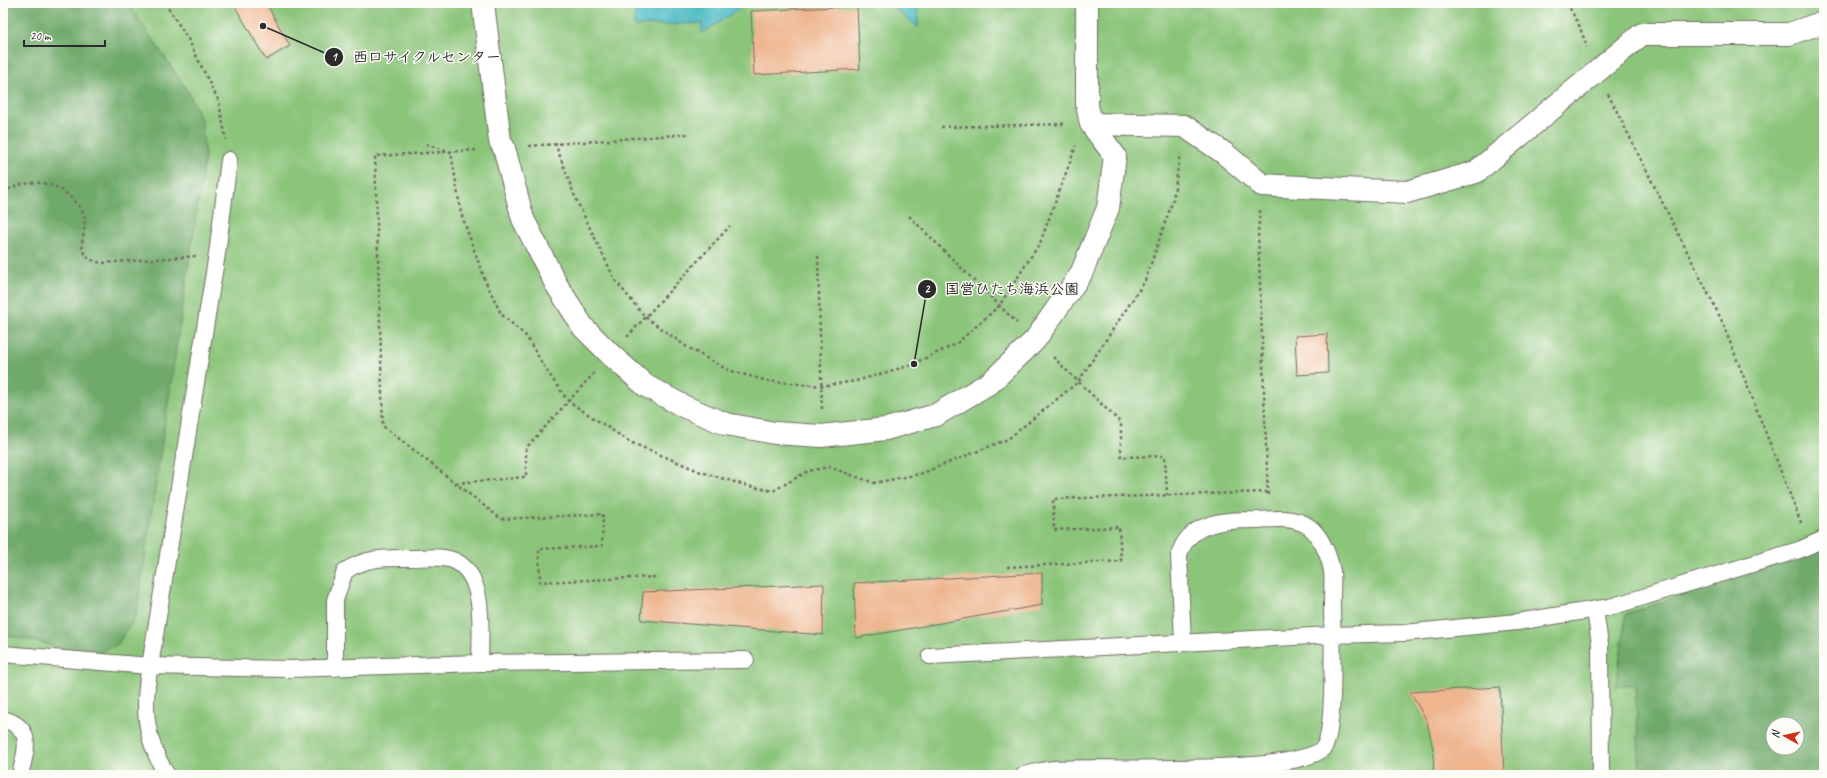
<svg xmlns="http://www.w3.org/2000/svg" width="1827" height="778" viewBox="0 0 1827 778" font-family="Caveat,'Klee One',sans-serif">
<style>
.green{fill:#8bc57a;stroke:#5b7852;fill-rule:evenodd}
.forest{fill:#70aa6a;stroke:#4e6a4a;fill-rule:evenodd}
.water{fill:#4ebcc4;stroke:#3c7478}
.building{fill:#eeb58e}
.lines{fill:none;stroke-linecap:round;stroke-linejoin:round}
.service-casing{stroke:#726d65;stroke-width:18}
.pedestrian-casing{stroke:#726d65;stroke-width:24}
.path{stroke:#726d65;stroke-width:2.5;stroke-dasharray:3 3;stroke-linecap:butt}
.service{stroke:#fff;stroke-width:16}
.pedestrian{stroke:#fff;stroke-width:22}
.leader{fill:none;stroke:#2b2b2b;stroke-width:1.5}
.callout-dot{fill:#2b2b2b;stroke:#fdfcf7;stroke-width:1.5}
.mark-label{font-size:12px;text-anchor:middle;font-weight:bold;fill:#fff}
.callout-label{font-size:15px;text-anchor:middle;font-weight:bold;fill:#2b2b2b;stroke:#fdfcf7;stroke-width:3;stroke-linejoin:round;paint-order:stroke}
</style>
<rect width="100%" height="100%" fill="#fdfcf7"/>
<filter id="ink" filterUnits="userSpaceOnUse"><feTurbulence type="fractalNoise" baseFrequency=".025" numOctaves="2"/><feDisplacementMap in="SourceGraphic" scale="8" xChannelSelector="R" yChannelSelector="G"/><feConvolveMatrix kernelMatrix="1 2 1 2 8 2 1 2 1" color-interpolation-filters="sRGB"/></filter>
<filter id="wash" filterUnits="userSpaceOnUse"><feTurbulence type="fractalNoise" baseFrequency=".012" numOctaves="4" result="noise"/><feDisplacementMap in="SourceGraphic" scale="16" xChannelSelector="R" yChannelSelector="G"/><feGaussianBlur stdDeviation="0.9" result="paint"/><feColorMatrix in="noise" values="0 0 0 0 0 0 0 0 0 0 0 0 0 0 0 0 0 1.4 0 .05"/><feComposite in="paint" operator="in"/></filter>
<g filter="url(#wash)">
<rect width="100%" height="100%" fill="#f5e8d1"/>
<path class="green" d="M 3,3 L 1824,3 L 1824,775 L 3,775 ZM 1773,724 L 1797,724 L 1797,748 L 1773,748 Z"/>
<path class="forest" d="M 3,3 L 128,3 L 189,93 L 202,122 L 205,156 L 136,616 L 118,644 L 94,655 L 3,634 Z
M 1824,548 L 1824,775 L 1640,775 L 1635,684 L 1616,686 L 1626,614 ZM 1773,724 L 1797,724 L 1797,748 L 1773,748 Z"/>
<path class="water" d="M 635,3 L 749,3 L 702,33 L 702,23 L 634,26 Z
M 882,3 L 918,3 L 918,27 L 894,8 Z"/>
<g id="blocks">
<path class="building" d="M 233,3 L 266,3 L 290,46 L 266,60 Z
M 857,6 L 860,69 L 754,75 L 751,11 Z
M 1327,334 L 1328,373 L 1297,375 L 1295,336 Z
M 1042,573 L 1042,605 L 856,638 L 854,583 Z
M 824,584 L 823,635 L 641,620 L 643,592 Z
M 1500,687 L 1504,775 L 1433,775 L 1434,754 L 1427,721 L 1410,692 Z"/>
</g>
</g>
<g filter="url(#ink)">
<use href="#blocks" fill-opacity="0" stroke="#726d65" stroke-width="1"/>
<g class="lines">
<defs>
<path id="service" d="M 1595,610 L 1600,644 L 1601,775
M 3,654 L 150,666 L 217,254 L 229,160
M 930,656 L 1332,635 L 1404,633 L 1517,622 L 1610,607 L 1799,550 L 1824,539
M 335,668 L 335,600 L 345,571 C 366,557 385,558 409,558 C 424,558 442,555 455,561 C 487,576 480,633 480,663
M 3,719 C 35,728 26,750 20,775
M 167,775 C 145,740 142,707 150,666 L 289,669 L 480,663 L 746,660
M 1024,775 C 1034,772 1044,770 1054,769 C 1097,766 1303,776 1324,747 C 1336,730 1332,627 1332,601 C 1332,591 1333,580 1332,571 C 1329,555 1319,529 1302,523 C 1288,517 1273,519 1258,520 C 1228,520 1188,520 1179,556 L 1183,642"/>
<path id="pedestrian" d="M 483,3 L 500,141 L 504,148 L 523,219 L 556,284 L 583,327 L 611,355 L 646,386 L 685,407 L 726,424 L 775,433 L 821,436 L 886,429 L 936,415 L 991,382 L 1035,340 L 1081,274 L 1108,208 L 1115,156 L 1091,124 L 1087,105 L 1087,3
M 1091,124 L 1184,126 L 1224,153 L 1262,185 L 1407,192 L 1476,172 L 1642,34 L 1789,34 L 1824,22"/>
</defs>
<use href="#service" class="service-casing"/>
<use href="#pedestrian" class="pedestrian-casing"/>
<path class="path" d="M 165,3 L 188,39 L 219,102 L 226,140
M 1567,3 L 1579,25 L 1587,47
M 1608,94 L 1721,319 L 1802,525
M 941,127 L 1065,124
M 555,143 L 575,197 L 615,280 L 645,317 L 687,347 L 728,370 L 768,381 L 822,386 L 856,381 L 908,366 L 956,344 L 999,306 L 1040,243 L 1076,146
M 426,144 L 451,152 L 461,213 L 484,278 L 501,314 L 526,336 L 545,368 L 568,401 L 630,442 L 701,472 L 748,486 L 773,491 L 808,471 L 829,467 L 874,483 L 920,474 L 1008,439 L 1078,382 L 1145,281 L 1173,200 L 1180,154
M 529,146 L 688,134
M 476,150 L 375,156 L 383,426 L 501,519 L 603,514 L 602,546 L 539,549 L 540,582 L 657,577
M 3,192 C 25,180 49,178 69,196 C 75,201 81,208 84,215 C 89,234 68,256 102,263 L 196,256
M 1260,210 L 1258,232 L 1268,497
M 909,216 L 1017,323
M 3,256 L 3,288
M 818,256 L 822,411
M 627,337 L 730,226
M 1053,357 L 1121,423 L 1121,457 L 1165,456 L 1167,495
M 456,483 L 526,477 L 526,448 L 594,373
M 1007,567 L 1121,561 L 1119,527 L 1054,530 L 1053,499 L 1267,492"/>
<use href="#service" class="service"/>
<use href="#pedestrian" class="pedestrian"/>
</g>
</g>
<path class="leader" d="M263 26L334 57M914 364L927 289"/>
<g class="callout-dot">
<circle cx="263" cy="26" r="4"/>
<circle cx="914" cy="364" r="4"/>
<circle cx="334" cy="57" r="10"/>
<circle cx="927" cy="289" r="10"/>
</g>
<g class="mark-label">
<text x="334" y="61">1</text>
<text x="927" y="293">2</text>
</g>
<g class="callout-label">
<text x="427" y="62">西口サイクルセンター</text>
<text x="1012" y="294">国営ひたち海浜公園</text>
</g>
<rect width="1827" height="778" fill="none" stroke="#fdfcf7" stroke-width="16"/>
<g transform="translate(1785 736) rotate(278)"><circle r="19" fill="#fdfcf7" stroke="#a9a8a5"/>
<path d="M0-3L7 15L0 10L-7 15Z" fill="#c8321e"/>
<text y="-6" font-size="11" font-weight="bold" text-anchor="middle" fill="#2b2b2b">N</text>
</g>
<path d="M24 40v6h81v-6" fill="none" stroke="#2b2b2b" stroke-width="2"/>
<text x="30" y="40" font-size="12" fill="#2b2b2b" stroke="#fdfcf7" stroke-width="3" paint-order="stroke">20 m</text>
</svg>
